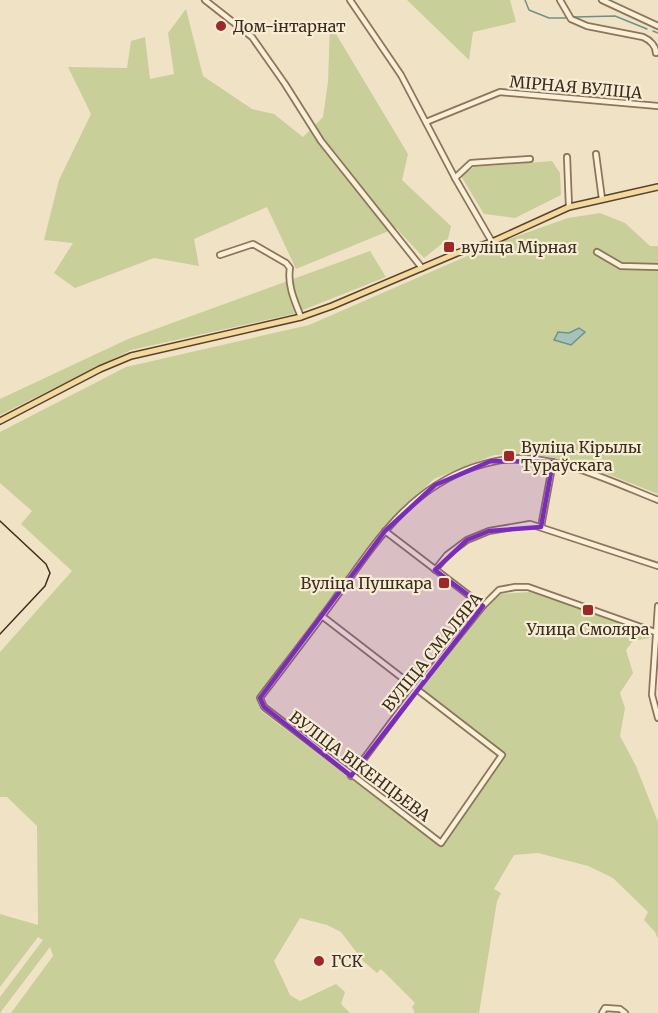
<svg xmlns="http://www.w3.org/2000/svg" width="658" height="1013" font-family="Merriweather,serif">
	<rect width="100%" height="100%" fill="#f0e3c5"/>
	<g fill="#c8cf98">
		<path d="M407,0h103l6,22 -43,10 -4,28z"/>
		<path d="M186,9l17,67 49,33 22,5 29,23 20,-20 5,-35 2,-58 78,130 -6,26 49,46 -3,13 -24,19 -28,-30 -100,41 -29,-62 -73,32 5,27 -45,-8 -79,30 -21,-15 19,-30 -29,-3 15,-60 32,-66 -23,-47 59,1 4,-27 14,-4 5,42 24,-5 -6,-41z"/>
		<path d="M552,161l8,12 1,22 -46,23 -31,-4 -23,-38 13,-9z"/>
		<path d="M600,213l25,10 25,23h8v248l-81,-32 -48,-8 -35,1 -60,24 -51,49 -127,170 5,13 180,136 65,-93 -85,-65 65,-80 14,-15 30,-2 120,41v5l-17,3 -7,9 7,23 -13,20 5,15 -5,28 16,30 22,56v117l-3,-7 -11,-12 4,-8 -35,-34 -25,-12 -50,-13 -24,2 -20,34 7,4 -4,8 -18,112h-64l-3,-6 3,-4 -34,-34 -4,4 -14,-12 -22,-29 -14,-7 -27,-7 -26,43 16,34 10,6 36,-17 9,8 -4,12 9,9h-339l42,-57 -3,-9 -50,66v-16l43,-57 -5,-3 -38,50v-73l38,11 -1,-99 -30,-29h-7v-145l72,-81 -51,-47 11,-13 -32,-28v-51l126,-65 183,-42 188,-82 71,-25z"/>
		<path d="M370,251l16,26 -93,37 -162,36 -131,65v-16l128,-60z"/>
	</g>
	<path fill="#a6c3bb" stroke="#6d9289" stroke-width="1.5" d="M579,328l6,4 -14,13 -17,-5 4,-8 11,1z"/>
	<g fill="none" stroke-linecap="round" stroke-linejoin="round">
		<g stroke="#6d9289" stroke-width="1.5">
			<path d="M525,0l4,10 20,8h17"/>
			<path d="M574,17l41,-1 32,13"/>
			<path d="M653,31l5,2"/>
		</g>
		<g stroke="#8c755a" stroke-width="8">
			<g id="minor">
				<path d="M205,0l47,37 33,47 36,57 101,127"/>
				<path d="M350,0l51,75 54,103 37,64"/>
				<path d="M560,0l11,19 16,7 56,11c7,3 13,9 13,16"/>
				<path d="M602,0l56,26"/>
				<path d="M426,122l74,-30 158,14"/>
				<path d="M596,154l6,45"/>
				<path d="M567,157l2,50"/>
				<path d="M455,178l16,-15 59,-4"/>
				<path d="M597,252l24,14 37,1"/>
				<path d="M220,255l33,-11 33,19 4,5c-3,17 5,34 11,49"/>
				<path d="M541,527l12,-65"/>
				<path d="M385,531l98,75"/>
				<path d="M435,570l12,-15 20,-15 22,-9 41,-7 128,42"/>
				<path d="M658,606l-6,89 6,23"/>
				<path d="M322,616l180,139 -61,88 -177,-136 -4,-9c25,-33 50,-65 74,-98 40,-55 73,-110 140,-133 16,-5 33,-9 49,-9 48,3 92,25 135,42"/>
				<path d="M351,776l65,-87 67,-83 16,-16 16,-3h13l127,45"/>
				<path d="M602,1013l3,-5 15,1 5,4"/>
			</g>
		</g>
		<g stroke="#59432e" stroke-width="8">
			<path id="major" d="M0,421l100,-52 31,-13 170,-39 31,-11 125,-53 35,-11 77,-35 89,-20"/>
		</g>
		<use href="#minor" stroke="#faf0d8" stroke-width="4.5"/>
		<use href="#major" stroke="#f4d99c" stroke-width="5"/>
		<path stroke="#3b2d1e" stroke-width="1.5" d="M0,521l46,43 4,9 -5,13 -45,48"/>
	</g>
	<path fill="#7b2cbf" fill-opacity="0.2" stroke="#7b2cbf" stroke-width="4.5" stroke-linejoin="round" d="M491,461l62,1 -12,65 -52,4 -22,9 -32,30 48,36 -132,170 -87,-69 -4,-9 125,-167 50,-46z"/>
	<g fill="#9d2827" stroke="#f7edd5" stroke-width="2">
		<circle cx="221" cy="26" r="6"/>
		<rect x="443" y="241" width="12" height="12" rx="3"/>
		<rect x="503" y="450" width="12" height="12" rx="3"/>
		<rect x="438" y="577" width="12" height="12" rx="3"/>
		<rect x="582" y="604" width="12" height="12" rx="3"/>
		<circle cx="319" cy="961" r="6"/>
	</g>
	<g text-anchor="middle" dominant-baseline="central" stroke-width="4.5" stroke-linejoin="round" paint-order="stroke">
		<g font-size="16" fill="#3b2d1e" stroke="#f7edd5" text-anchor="start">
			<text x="233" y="26">Дом-інтарнат</text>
			<text x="461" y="247">вуліца Мірная</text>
			<text x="521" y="447">Вуліца Кірылы<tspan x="521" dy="18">Тураўскага</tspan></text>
			<text x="432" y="583" text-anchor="end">Вуліца Пушкара</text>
			<text x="588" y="629" text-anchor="middle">Улица Смоляра</text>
			<text x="331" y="961">ГСК</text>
		</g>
		<g font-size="16" fill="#3b2d1e" stroke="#f7edd5">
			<text transform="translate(576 87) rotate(5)">МІРНАЯ ВУЛІЦА</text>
			<text transform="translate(432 652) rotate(-51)">ВУЛІЦА СМАЛЯРА</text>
			<text transform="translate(360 766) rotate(37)">ВУЛІЦА ВІКЕНЦЬЕВА</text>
		</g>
	</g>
</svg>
